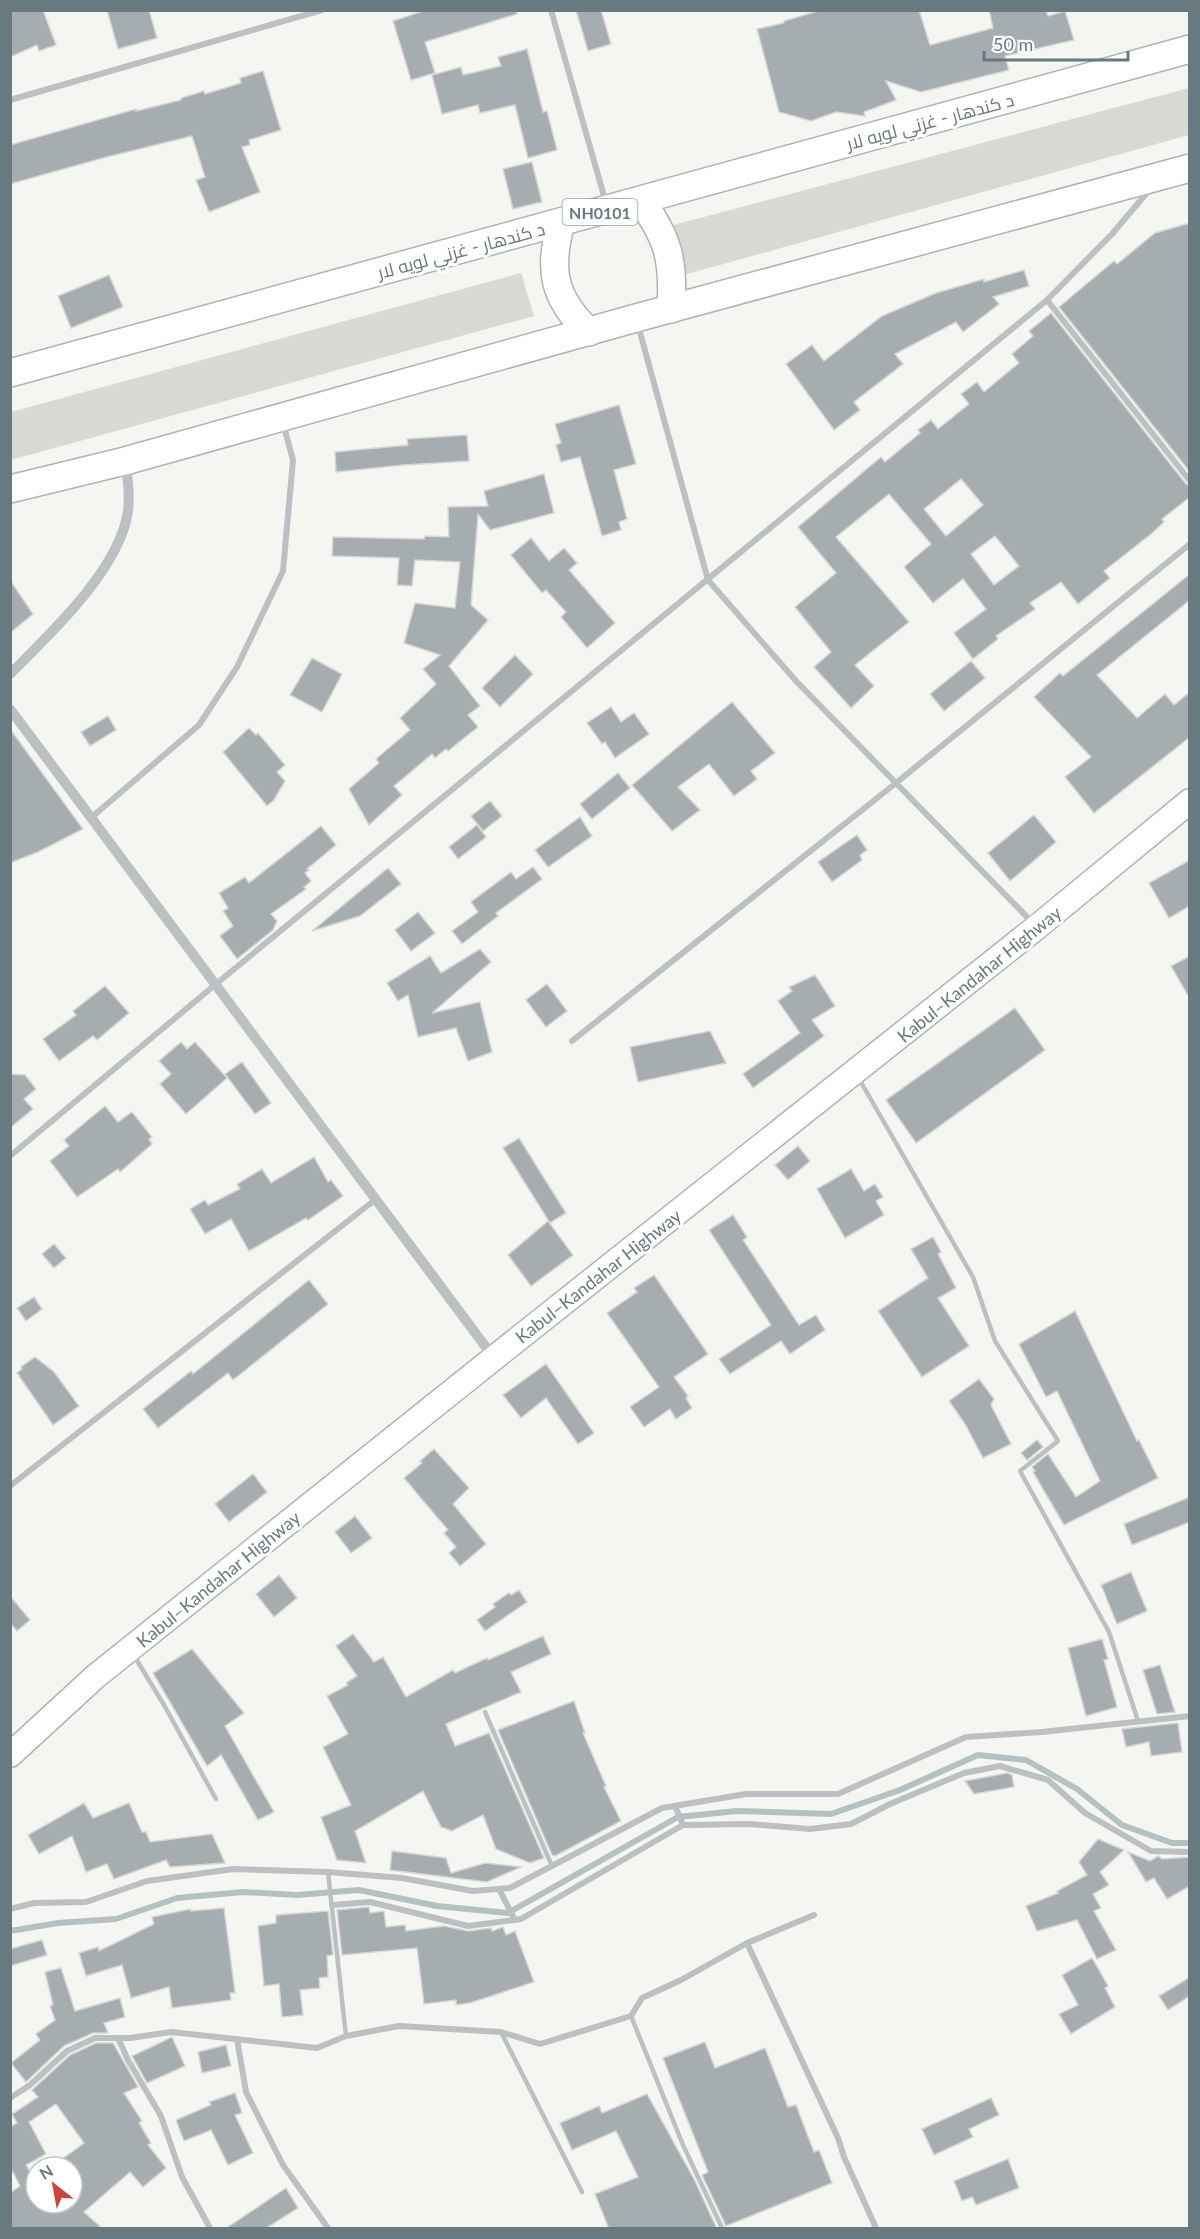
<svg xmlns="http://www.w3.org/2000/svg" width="1200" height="2239" font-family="Lato,Cairo,sans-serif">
	<rect width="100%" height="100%" fill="#f5f5f2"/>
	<g fill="#d6dad2">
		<path d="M1189,88v47l-509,141 -14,-49z"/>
		<path d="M521,273l13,43 -523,144v-48z"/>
	</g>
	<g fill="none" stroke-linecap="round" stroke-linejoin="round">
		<path stroke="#b4c1c2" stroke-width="6" d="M10,1931l48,-8 58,-4 61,-21 66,-6 54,3 62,-5 78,16 71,7 170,-96 59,-6 94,3 69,-24 78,-35 48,5 51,29 45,36 50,18h18"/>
	</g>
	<g fill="#a5adb0" stroke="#d7d6d5" stroke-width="1.5" fill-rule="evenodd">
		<path d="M10,10h33l13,35 -17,6 -2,-6 -27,12z"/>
		<path d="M107,10h42l8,28 -39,11z"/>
		<path d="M426,10h90l1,4 -92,28 10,31 -24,7 -18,-59z"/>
		<path d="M576,10h25l10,34 -23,7z"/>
		<path d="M821,10h98l11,35 63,-17 -4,-18h57l2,6 17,-5 9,29 -69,16 4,14 -88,22 -35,-11 10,19 -32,12 1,4 -29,-4 -25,9 -32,-9 -22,-83 27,-6v-2z"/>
		<path d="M527,49l16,63 4,-1 10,39 -29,8 -13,-53 -35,8 -2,-8 -36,9 -10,-39 29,-8 2,8 38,-9 -3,-9z"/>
		<path d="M263,71l18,59 -32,10 1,5 -8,2 18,45 -51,20 -13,-32 9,-3 -13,-41 -89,22 -93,26v-39l126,-36v2l45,-11v-2l23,-7 1,3 36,-11 -1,-5z"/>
		<path d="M532,162l10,40 -29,7 -10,-40z"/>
		<path d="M1190,223v249l-131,-165 55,-46 3,3 38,-31z"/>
		<path d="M1024,270l5,16 -36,11 6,7 -36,28 -7,-10 -61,32 8,10 -49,38 6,8 -26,20 -48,-66 26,-19 12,16 58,-45 54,-23 48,-14v3z"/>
		<path d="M109,275l14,32 -52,21 -13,-32z"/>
		<path d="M1051,313l135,171 4,2v11l-28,22 2,3 -13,12 -47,37 6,7 -32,26 -17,-22 -31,21 5,6 -39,27 2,3 -25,20 -19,-26 32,-24 -23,-30 -30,24 -29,-36 27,-23 -42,-50 -53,43 73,85 -54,43 19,21 -23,22 -37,-41 17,-15 -36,-45 41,-34 -38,-46 83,-70 4,5 35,-29 -2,-3 13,-10 7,9 31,-25 -8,-10 16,-12 7,10 35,-29 -7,-9 21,-18 -4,-5zM961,479l22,26 -37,31 -22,-27zM995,536l24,30 -25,19 -23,-31z"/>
		<path d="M619,405l17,59 -22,6 13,49 -8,3 2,8 -19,6 -22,-79 -19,5 -5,-17 5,-2 -6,-19z"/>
		<path d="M467,435l2,26 -65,4 -68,7 -1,-20 73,-7 -1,-6z"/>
		<path d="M544,474l10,39 -64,17 -12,-16 -7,91 17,15 -39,46 31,40 -12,9 10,12 -30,24 -2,-2 -11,9 -3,-4 -38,32 8,9 -33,30 -20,-36 30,-26 -3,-4 34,-29 -10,-12 36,-34 -13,-15 17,-14 -36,-12 11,-40 40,5 5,-46 -45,-2 -3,26 -15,-1 2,-27 -67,-2 1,-19 91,2 1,-3 24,1 -1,-30 40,-1 -4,-15z"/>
		<path d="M531,538l18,23 15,-13 13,15 -8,7 46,53 -28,25 -26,-31 5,-5 -20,-22 -4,3 -31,-38z"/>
		<path d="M1190,574v26l-93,75 40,43 28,-24 9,11 16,-13v45l-96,76 -29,-36 26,-20 -57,-60 26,-24 3,3z"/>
		<path d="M10,580l23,34 -23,19z"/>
		<path d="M515,655l18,19 -33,33 -18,-19z"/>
		<path d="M312,658l30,16 -20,38 -32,-17z"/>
		<path d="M971,661l14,17 -41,33 -14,-17z"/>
		<path d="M732,702l43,51 -24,18 6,8 -23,17 -25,-32 -31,23 22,23 -28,21 -40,-46z"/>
		<path d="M611,707l10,15 13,-9 15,21 -34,24 -10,-16 -3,2 -15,-21z"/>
		<path d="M108,716l8,14 -26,16 -9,-14z"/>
		<path d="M249,728l7,7 2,-2 27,32 -8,7 8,9 -11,19 -7,6 -44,-54z"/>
		<path d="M10,729l73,100 -45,23 -28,11z"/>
		<path d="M618,773l12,15 -38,31 -12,-15z"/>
		<path d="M490,801l12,15 -19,15 -12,-15z"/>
		<path d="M1034,815l22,27 -46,39 -22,-28z"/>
		<path d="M580,817l12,19 -44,31 -13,-17z"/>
		<path d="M477,825l9,12 -28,22 -9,-12z"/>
		<path d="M321,826l15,19 -29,24 2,1 -4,3 6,8 -7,6 2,2 -35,25 6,7 -4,9 -36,29 -17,-23 13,-10 -10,-15 5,-3 -9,-15 26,-16 4,6z"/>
		<path d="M857,835l10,15 -7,5 2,5 -30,22 -14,-20z"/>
		<path d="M1190,860v46l-21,12 -20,-35z"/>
		<path d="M533,867l9,12 -46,34 2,3 -36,28 -10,-13 26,-19 -7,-10 40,-30 5,7z"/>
		<path d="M388,868l13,16 -41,32 -48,15z"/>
		<path d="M418,912l17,21 -24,18 -16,-21z"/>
		<path d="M480,949l11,13 -59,51 48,-11 12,50 -24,9 -12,-33 -38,9 -10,-42 -10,6 -11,-18 43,-27 11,17z"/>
		<path d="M1190,956v43l-19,-33z"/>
		<path d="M815,975l20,31 -23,14 12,16 -71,52 -10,-14 57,-41 -22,-32 14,-10 -3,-4z"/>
		<path d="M547,984l20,27 -21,16 -20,-27z"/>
		<path d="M105,986l24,27 -32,27 -4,-4 -34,25 -16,-22 33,-24 -3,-4z"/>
		<path d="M1015,1008l30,42 -129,93 -30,-43z"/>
		<path d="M710,1031l16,32 -88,19 -8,-35z"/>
		<path d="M181,1042l6,7 8,-7 32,36 -41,36 -26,-30 11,-10 -12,-13z"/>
		<path d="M242,1062l29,41 -16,11 -30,-40z"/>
		<path d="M10,1074l15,1 11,14 -12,10 9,10 -23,19z"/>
		<path d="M105,1106l13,16 14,-10 20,25 -3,2 3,5 -32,28 -2,-3 -41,28 -27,-36 19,-15 -5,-6z"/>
		<path d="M519,1138l47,75 -16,10 -47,-75z"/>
		<path d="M798,1146l12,15 -22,19 -13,-15z"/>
		<path d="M314,1157l14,25 3,-2 12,16 -35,24 -2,-2 -57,33 -18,-32 -26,15 -15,-25 15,-9 3,5 32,-16 -3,-5 25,-15 9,14z"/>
		<path d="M851,1169l13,22 11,-7 8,13 -7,4 8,14 -39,23 -28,-49z"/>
		<path d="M733,1215l14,22 -4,3 56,85 17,-10 9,15 -35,24 -9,-13 -51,33 -11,-15 52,-34 -62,-95z"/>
		<path d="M548,1221l25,34 -42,31 -23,-31z"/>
		<path d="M933,1237l8,15 -3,2 18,34 -18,10 31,48 -47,31 -44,-66 50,-33 -17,-29z"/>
		<path d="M54,1244l12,14 -12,10 -12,-14z"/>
		<path d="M654,1275l54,79 -34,23 14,19 -2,2 6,10 -16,11 -6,-10 -26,18 -14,-20 29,-20 -52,-74 30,-21 -3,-4z"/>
		<path d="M309,1280l19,24 -95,76 -5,-7 -70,55 -15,-19 48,-38 2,3z"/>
		<path d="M34,1297l8,12 -16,12 -9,-13z"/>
		<path d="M1075,1311l62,130 2,-1 19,38 -94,47 -31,-53 2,-1 -3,-4 16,-13 28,43 24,-16 -43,-90 -11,6 -27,-53z"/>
		<path d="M35,1357l19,15 25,34 -26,19 -36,-52 5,-4 -1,-2z"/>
		<path d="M546,1364l48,69 -16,11 -32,-46 -25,20 -18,-23z"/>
		<path d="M979,1379l15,20 -3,6 20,39 -28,14 -18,-34 -16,-23z"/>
		<path d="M1037,1440l6,7 -16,13 -6,-7z"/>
		<path d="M434,1449l35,39 -16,16 33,40 -26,22 -11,-13 7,-6 -12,-14 4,-3 -44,-52 18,-15 -2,-2z"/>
		<path d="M253,1474l14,18 -38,30 -14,-18z"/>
		<path d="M1190,1497v25l-58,23 -8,-21z"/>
		<path d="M355,1516l17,22 -21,15 -16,-21z"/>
		<path d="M1131,1572l16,39 -30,13 -16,-39z"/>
		<path d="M279,1575l18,23 -23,19 -18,-23z"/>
		<path d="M519,1590l8,12 -42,29 -8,-11 18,-13 -2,-3 16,-11 2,2z"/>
		<path d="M10,1596l20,24 -13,11 -7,-8z"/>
		<path d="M353,1634l21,28 9,-5 23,40 47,-27 2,3 32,-15 1,2 55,-24 8,18 -40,18 10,20 -75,32 9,22 34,-13 55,125 -14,5 -34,-14 -13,-34 -31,16 -11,-4 -18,-36 -68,40 11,32 -29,-3 -16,-43 30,-12 -28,-58 25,-13 -21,-38 21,-11 -2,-2 11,-7 -21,-30z"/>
		<path d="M1102,1639l6,20 -4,1 13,47 -31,9 -18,-68z"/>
		<path d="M192,1649l52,64 -19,13 49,86 -16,8 -37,-65 -14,11 -54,-93z"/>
		<path d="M1160,1665l15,47 -18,2 -14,-44z"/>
		<path d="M574,1701l11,32h-2l23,53 -2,1 17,34 -66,35 -3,-1 -54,-125z"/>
		<path d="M1178,1723l4,29 -31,4 -2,-14 -23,5 -4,-18z"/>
		<path d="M1007,1773l5,2 2,12 -40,7 -9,-13z"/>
		<path d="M84,1803l9,15 36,-15 13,29h4l4,10 62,-8 13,29 -55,4 -4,-7 -52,19 -7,-15 -21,8 -14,-36 -33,18 -11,-19z"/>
		<path d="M1098,1839l26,11 -24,22 9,13 -16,9 8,14 -7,3 22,39 -19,9 -20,-39 -40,11 -11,-25 32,-13 -1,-2 30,-16 -8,-13z"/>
		<path d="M392,1851l54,7 5,15 34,-10 36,4 -34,15 -97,-12z"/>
		<path d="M1128,1852l22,9 8,-5 4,3 28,-2v29l-23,13 -13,-21 -8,4z"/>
		<path d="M369,1907l1,6 14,-2 2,16 19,-2 1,6 38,-5 24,5 23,-3 1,3 11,-4 3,8 9,-4 19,51 -64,21 -14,2v-5l-32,4 -7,-56 -75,7 -5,-45z"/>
		<path d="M224,1908l11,85h-5l1,7 -59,8 -3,-21 -38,11 -9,-33 -36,11 -7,-23 19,-6 1,4 55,-27 -2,-7 38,-8 1,2z"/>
		<path d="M328,1911l5,44 -6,1 1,21 -9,1 1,10 -20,2 3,25 -21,2 -3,-33 -15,2 -6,-60 18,-3v-8z"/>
		<path d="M42,1940l5,15 -37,11v-17z"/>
		<path d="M1092,1958l16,28 -3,2 10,19 -44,27 -12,-20 19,-9 -16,-30z"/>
		<path d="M61,1968l14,43 45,-13 5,19 -21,6 4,10h-15l-29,13 -38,36 -15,-19 29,-23 -4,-6 19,-14 -5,-14 3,-1 -8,-33z"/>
		<path d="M1190,1977v19l-22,14 -9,-14z"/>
		<path d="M172,2037l13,29 -38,17 -15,-27z"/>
		<path d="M705,2042l10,26 50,-20 23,59 8,-2 18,47 5,-2 13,33 -106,43 -24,-51 6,-3 -45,-114z"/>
		<path d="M96,2043h17l25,44 -14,6 18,28 -3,2 12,20 -3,2 18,23 -23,19 -13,-15 -46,40 19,17h-93v-36l10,-7 -7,-14 -3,1v-46l7,-4 -5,-9 26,-17 -6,-7 38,-35zM56,2104l28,39 -23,17 5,7h6v7l10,13 -10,8v8h-36v-29l-3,2 -7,-11 20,-11 -17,-32z"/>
		<path d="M226,2045l5,21 -29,7 -4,-21z"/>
		<path d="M235,2093l7,20 -7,2 18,38 -25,12 -17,-35 -27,11 -8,-21 35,-15 -2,-3z"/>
		<path d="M647,2094l47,85 23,50h-108l-14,-35 43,-17 -22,-46 -44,19 -12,-27 39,-17 3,7z"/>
		<path d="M991,2098l8,17 -30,14 4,8 -39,18 -12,-26z"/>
		<path d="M1008,2159l11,29 -43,17 -4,-8 -10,4 -8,-20z"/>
		<path d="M286,2188l12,20 -33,21h-40z"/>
	</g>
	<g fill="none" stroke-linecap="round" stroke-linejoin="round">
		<g stroke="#adb4b6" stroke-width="27">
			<path id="secondary" d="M10,1755l86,-79 398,-318 543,-431 153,-126"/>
		</g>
		<g stroke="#afb3b5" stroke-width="30">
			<g id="trunk">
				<path d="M641,201c28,38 33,61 30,108"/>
				<path d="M561,223c-13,46 -8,75 28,109"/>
				<path d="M10,373l1180,-324"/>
				<path d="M10,489l115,-28 511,-143 554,-150"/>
			</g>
		</g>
		<g stroke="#bbc0c2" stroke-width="4.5">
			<path d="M858,1077l115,200 22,64 63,100 -38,30 89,161 29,89"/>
			<path d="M133,1654l31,51 52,94"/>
			<path d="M485,1712l67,154"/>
			<path d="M328,1872l18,164"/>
			<path d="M631,2016l52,129 39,83"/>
			<path d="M501,2032l81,160"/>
		</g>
		<g stroke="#bbc0c2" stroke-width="6">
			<path d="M551,10l55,193"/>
			<path d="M10,100l312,-90"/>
			<path d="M1047,300l143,181"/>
			<path d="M638,325l70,255 88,101 236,241"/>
			<path d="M92,817l107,-92 38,-58 46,-96 10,-111 -10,-37"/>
			<path d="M572,1041l324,-258 294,-239"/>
			<path d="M10,1156l206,-172 831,-684 65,-66 39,-46"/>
			<path d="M10,1486l366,-287"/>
			<path d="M675,1806l8,19"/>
			<path d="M499,1889l16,31"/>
			<path d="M332,1905l38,-3 98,24 53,-7 162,-94 67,-1 60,5 41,-5 39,-20 74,-31 36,-7 48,14 37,33 66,38 39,1"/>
			<path d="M10,1909l24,-6 52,-1 61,-21 86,-12 95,3 74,6 71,13 37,-3 152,-80 84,-14h92l128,-57 76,-5 148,-16"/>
			<path d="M747,1943l91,195 6,19 32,71"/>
			<path d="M118,2038l10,22 33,56 21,61 28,51"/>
			<path d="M237,2039l9,53 37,73 45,63"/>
			<path d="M10,2098l20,-13 37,-34 28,-13h35l41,-6 146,16 29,-12 53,-10 102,6 39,12 91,-28 11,-18 39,-18 66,-37 67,-28"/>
		</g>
		<g stroke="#bbc0c2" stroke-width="10">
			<path d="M10,674c40,-40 110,-105 118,-163 2,-17 0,-33 -3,-50"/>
			<path d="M10,709l484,649"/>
		</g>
		<use href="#secondary" stroke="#fff" stroke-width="24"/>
		<use href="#trunk" stroke="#fff" stroke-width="27"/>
	</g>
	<g text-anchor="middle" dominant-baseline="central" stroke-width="6" stroke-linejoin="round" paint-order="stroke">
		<rect fill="#fff" stroke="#95a1a5" stroke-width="1.5" x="562.5" y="199" width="75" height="26" rx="4.5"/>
		<g font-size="16" font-weight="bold" fill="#68797f">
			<text x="600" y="212">NH0101</text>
		</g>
		<g font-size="18" fill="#68797f" stroke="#fff">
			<text transform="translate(930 121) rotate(-15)">د کندهار - غزني لويه لار</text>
			<text transform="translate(461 250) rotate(-15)">د کندهار - غزني لويه لار</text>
			<text transform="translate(979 974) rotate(-39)">Kabul–Kandahar Highway</text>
			<text transform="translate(598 1276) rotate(-38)">Kabul–Kandahar Highway</text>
			<text transform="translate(218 1579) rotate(-39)">Kabul–Kandahar Highway</text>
		</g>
	</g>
	<rect width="1200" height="2239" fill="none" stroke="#68797f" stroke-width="24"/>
	<g transform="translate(54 2185) rotate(329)"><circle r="28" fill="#ffffff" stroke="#c3c9cc" stroke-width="1.5"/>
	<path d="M0-4.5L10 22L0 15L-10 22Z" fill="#cb463c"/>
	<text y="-9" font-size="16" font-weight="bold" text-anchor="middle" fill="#68797f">N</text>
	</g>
	<path d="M984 51v9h144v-9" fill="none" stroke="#68797f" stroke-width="3"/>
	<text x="993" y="51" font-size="18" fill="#68797f" stroke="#ffffff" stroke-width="4.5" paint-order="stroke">50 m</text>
</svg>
